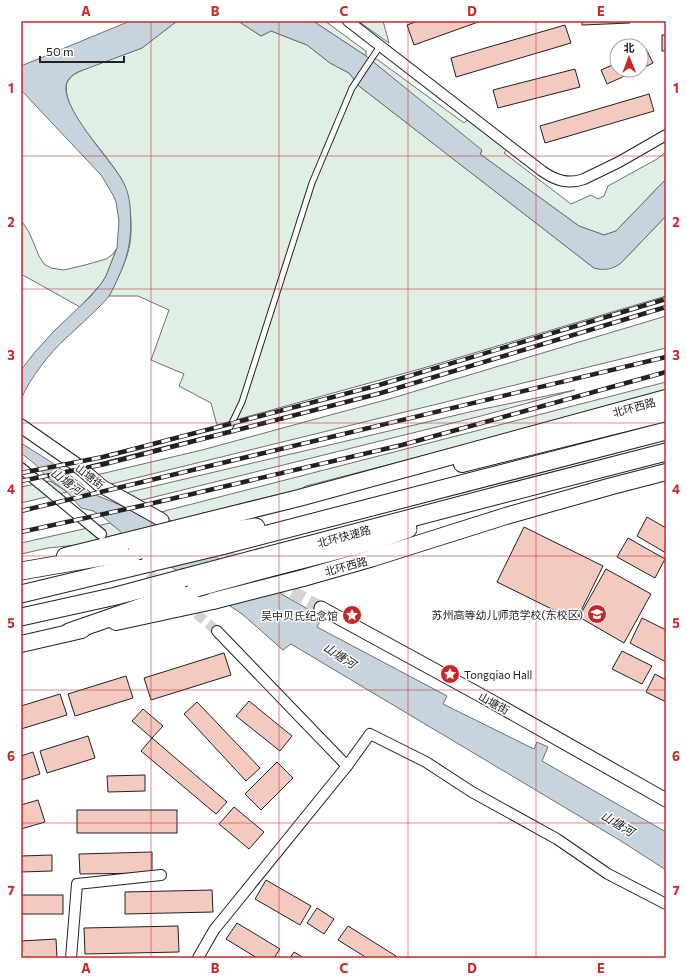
<svg xmlns="http://www.w3.org/2000/svg" width="687" height="979" font-family="Commissioner,'Noto Sans SC',sans-serif">
	<rect width="100%" height="100%" fill="#fff"/>
	<g fill="#e0efe3" stroke="#6f6f6f">
		<path d="M177,21h61l23,15 10,-5 36,14 23,18 19,10 10,13 235,182c10,2 19,0 27,-5l45,-47v80l-246,73 -203,56 -6,-22 -32,-17 5,-12 -33,-14 18,-50 -31,-14h-29c7,-14 15,-29 19,-44 6,-19 3,-56 -6,-72 -13,-22 -31,-40 -45,-62 -6,-11 -13,-23 -10,-36l6,-7 13,-7 56,-20z"/>
		<path d="M313,21h12l38,28 3,2v5z"/>
		<path d="M358,21h25l6,22z"/>
		<path d="M376,59l2,1 86,63 5,-5 39,30 -4,5 67,51 20,-9 7,4 6,-3 4,-10 49,-27 9,-7v27l-50,52 -12,4 -25,-9 -99,-72 2,-3 -110,-90z"/>
		<path d="M21,220l8,12 10,24 5,8 7,4 13,2 21,-5 21,-6 7,-5 4,-6 -11,28 -5,8 -21,23 -59,-33z"/>
		<path d="M666,316v32l-559,137 -15,-9 110,-26 187,-51z"/>
		<path d="M666,382v11l-360,93 -17,10 -114,27 -18,-10z"/>
		<path d="M575,390l-94,26 -347,86 -13,-8 357,-84z"/>
		<path d="M50,481l17,11 -46,11v-16z"/>
		<path d="M110,523l13,10 -46,12 -29,3 -27,6v-11z"/>
	</g>
	<g fill="#c7d3dd" stroke="#6f6f6f">
		<path d="M130,21h47l-35,27 -64,24c-4,2 -9,5 -11,10 -10,22 44,78 55,98 5,8 7,17 8,26 2,30 0,47 -13,74 -2,5 -5,11 -8,16 -3,4 -7,8 -10,11 -11,11 -22,21 -33,31 -18,17 -35,39 -45,61v-29l14,-18 20,-22 36,-34 10,-12 5,-8 11,-28 2,-27 -3,-19 -3,-7 -12,-20 -80,-85v-24z"/>
		<path d="M238,21h75l53,35 116,94 -2,4 99,72 25,9 12,-4 50,-52v37l-45,47c-8,6 -16,8 -27,5l-235,-182 -10,-13 -19,-10 -23,-18 -36,-14 -10,5z"/>
		<path d="M21,443l30,19 31,22 9,9 56,23 10,8 165,93 -5,10 130,69 -4,8 91,45 3,-7 11,5 -6,14 124,71v38l-45,-29 -330,-197 -8,6 -41,-36 -114,-76 -26,-22 -9,-5 -12,-3 -14,-16 -19,-14 -12,-13 -15,-12z"/>
	</g>
	<g fill="#f3c9c0" stroke="#222">
		<path d="M418,21h63l-67,24 -7,-20z"/>
		<path d="M582,21h48v2l-48,2z"/>
		<path d="M565,25l6,18 -115,34 -5,-19z"/>
		<rect x="662" y="35" width="4" height="16"/>
		<path d="M646,49l7,14 -12,6v-17z"/>
		<path d="M617,63v7h21l-31,14 -6,-14z"/>
		<path d="M575,69l5,18 -82,21 -5,-18z"/>
		<path d="M649,94l5,17 -109,32 -5,-17z"/>
		<path d="M647,517l19,11v25l-29,-17z"/>
		<path d="M524,527l79,39 -27,55 -79,-39z"/>
		<path d="M628,538l37,21 -10,19 -38,-21z"/>
		<path d="M606,569l45,25 -27,49 -45,-26z"/>
		<path d="M642,618l24,12v32l-36,-19z"/>
		<path d="M622,651l30,15 -10,18 -30,-15z"/>
		<path d="M224,653l7,22 -80,25 -7,-22z"/>
		<path d="M655,674l11,6v22l-20,-10z"/>
		<path d="M126,676l7,22 -58,18 -7,-22z"/>
		<path d="M60,694l7,21 -46,14v-23z"/>
		<path d="M249,701l43,35 -12,15 -44,-35z"/>
		<path d="M197,702l63,66 -14,13 -62,-67z"/>
		<path d="M143,709l20,17 -11,12 -20,-17z"/>
		<path d="M88,736l7,22 -48,15 -7,-22z"/>
		<path d="M152,738l75,64 -11,12 -75,-63z"/>
		<path d="M33,752l7,22 -19,6v-24z"/>
		<path d="M277,762l16,16 -32,32 -16,-16z"/>
		<path d="M145,775v16l-37,1 -1,-16z"/>
		<path d="M38,800l7,22 -24,7v-24z"/>
		<path d="M234,807l30,25 -15,17 -30,-25z"/>
		<rect x="77" y="810" width="100" height="23"/>
		<path d="M152,852v21l-72,1 -1,-20z"/>
		<path d="M52,855v16l-31,1v-16z"/>
		<path d="M266,880l45,26 -11,19 -45,-26z"/>
		<path d="M212,890l1,22 -88,2v-22z"/>
		<rect x="21" y="895" width="42" height="19"/>
		<path d="M317,908l17,11 -10,15 -17,-11z"/>
		<path d="M237,923l43,26 -6,9h-17l-31,-19z"/>
		<path d="M178,926l1,26 -94,2 -1,-26z"/>
		<path d="M348,926l48,30 -1,2h-28l-29,-18z"/>
		<path d="M56,939l1,19h-36v-17z"/>
		<path d="M294,952l10,6h-14z"/>
	</g>
	<g fill="none" stroke-linecap="round" stroke-linejoin="round">
		<g stroke="#d3d3d3" stroke-width="10" stroke-dasharray="10 5" stroke-linecap="butt">
			<path d="M137,564l26,22"/>
			<path d="M185,604l32,27"/>
		</g>
		<path stroke="#d3d3d3" stroke-width="13" stroke-dasharray="13 6" stroke-linecap="butt" d="M209,546l112,62"/>
		<g stroke="#222" stroke-width="7">
			<path id="service" d="M78,465l152,-38 12,-25 70,-219 40,-95 28,-42"/>
		</g>
		<g stroke="#222" stroke-width="12">
			<g id="minor">
				<path d="M348,21l194,150c13,9 26,14 42,8l35,-17 47,-27"/>
				<path d="M21,468l80,66"/>
				<path d="M217,631l130,135 23,-32 56,28 46,30 85,47 51,35 58,30"/>
				<path d="M71,958l6,-74 84,-9"/>
				<path d="M198,958l16,-28 133,-164"/>
			</g>
		</g>
		<g stroke="#222" stroke-width="15">
			<g id="tertiary">
				<path d="M21,426l56,39 24,21 61,34"/>
				<path d="M321,608l161,88 184,104"/>
			</g>
		</g>
		<g stroke="#222" stroke-width="18">
			<g id="primary">
				<path d="M462,464l204,-51"/>
				<path d="M206,521l93,-23 367,-100"/>
				<path d="M65,556l61,-15"/>
				<path d="M303,578l70,-20 133,-42 106,-30 54,-14"/>
				<path d="M116,622l97,-21"/>
				<path d="M21,644l61,-14"/>
			</g>
		</g>
		<g stroke="#222" stroke-width="19">
			<g id="trunk">
				<path d="M213,533l43,-6"/>
				<path d="M221,546l445,-115"/>
				<path d="M266,556l233,-61 167,-43"/>
				<path d="M266,569l108,-28 34,-12"/>
				<path d="M21,571l116,-20"/>
				<path d="M21,594l129,-31"/>
				<path d="M21,617l95,-21 67,-18"/>
				<path d="M69,632l127,-44"/>
			</g>
		</g>
		<use href="#service" stroke="#fff" stroke-width="5"/>
		<use href="#minor" stroke="#fff" stroke-width="10"/>
		<use href="#tertiary" stroke="#fff" stroke-width="13"/>
		<use href="#primary" stroke="#fff" stroke-width="16"/>
		<use href="#trunk" stroke="#fff" stroke-width="17"/>
		<g stroke="#222" stroke-width="4.5">
			<g id="rail">
				<path d="M21,473l82,-16 276,-72 287,-86"/>
				<path d="M21,481l84,-17 276,-71 285,-86"/>
				<path d="M21,511l645,-154"/>
				<path d="M21,532l124,-27 257,-60 264,-73"/>
			</g>
		</g>
		<use href="#rail" stroke="#fff" stroke-width="3" stroke-dasharray="9" stroke-linecap="butt"/>
		<g stroke="#222" stroke-width="18" stroke-linecap="butt">
			<g id="primary-bridge">
				<path d="M126,541l80,-20"/>
				<path d="M213,601l90,-23"/>
			</g>
		</g>
		<g stroke="#222" stroke-width="19" stroke-linecap="butt">
			<g id="trunk-bridge">
				<path d="M137,551l76,-18"/>
				<path d="M150,563l71,-17"/>
				<path d="M183,578l83,-22"/>
				<path d="M196,588l70,-19"/>
			</g>
		</g>
		<use href="#primary-bridge" stroke="#fff" stroke-width="16"/>
		<use href="#trunk-bridge" stroke="#fff" stroke-width="17"/>
	</g>
	<path fill="none" stroke="#c62828" stroke-width="1" stroke-opacity="0.55" d="M151,21v937M279,21v937M408,21v937M536,21v937M21,156h645M21,289h645M21,423h645M21,556h645M21,690h645M21,823h645"/>
	<defs>
		<g id="university-disc" transform="scale(1)"><circle r="9.5" fill="#c62828" stroke="#fff"/><path d="M0-5L7-2L0 1L-7-2ZM-4 1L0 2.5L4 1V4Q0 6-4 4Z" fill="#fff"/></g>
		<g id="sight-disc" transform="scale(1)"><circle r="9.5" fill="#c62828" stroke="#fff"/><path d="M0-6L1.8-2.2L6-1.7L2.9 1.2L3.7 5.4L0 3.3L-3.7 5.4L-2.9 1.2L-6-1.7L-1.8-2.2Z" fill="#fff"/></g>
	</defs>
	<g fill-rule="evenodd">
		<use href="#university-disc" x="597" y="614"/>
		<use href="#sight-disc" x="352" y="615"/>
		<use href="#sight-disc" x="450" y="674"/>
	</g>
	<g text-anchor="middle" dominant-baseline="central" stroke-width="3" stroke-linejoin="round" paint-order="stroke">
		<g font-size="11" fill="#222" stroke="#fff">
			<text transform="translate(634 407) rotate(-15)">北环西路</text>
			<text transform="translate(90 476) rotate(38)">山塘街</text>
			<text transform="translate(344 536) rotate(-15)">北环快速路</text>
			<text transform="translate(346 566) rotate(-15)">北环西路</text>
			<text transform="translate(494 703) rotate(29)">山塘街</text>
		</g>
		<g font-size="11" fill="#222" stroke="#fff" text-anchor="end">
			<text x="583" y="614">苏州高等幼儿师范学校(东校区)</text>
			<text x="338" y="615">吴中贝氏纪念馆</text>
			<text x="464" y="674" text-anchor="start">Tongqiao Hall</text>
		</g>
		<g font-size="12" font-style="italic" fill="#222" stroke="#fff">
			<text transform="translate(67 481) rotate(36)">山塘河</text>
			<text transform="translate(340 655) rotate(33)">山塘河</text>
			<text transform="translate(618 823) rotate(31)">山塘河</text>
		</g>
	</g>
	<rect width="687" height="979" fill="none" stroke="#ffffff" stroke-width="44"/>
	<g transform="translate(629 58) rotate(359)"><circle r="19" fill="#ffffff" stroke="#a7a7a7"/>
	<path d="M0-3L7 15L0 10L-7 15Z" fill="#c62828"/>
	<text y="-6" font-size="11" font-weight="bold" text-anchor="middle" fill="#222222">北</text>
	</g>
	<path d="M40 56v6h84v-6" fill="none" stroke="#222222" stroke-width="2"/>
	<text x="46" y="56" font-size="12" fill="#222222" stroke="#ffffff" stroke-width="3" paint-order="stroke">50 m</text>
	<rect x="22" y="22" width="643" height="935" fill="none" stroke="#c62828" stroke-width="1.5"/>
	<g font-size="13" text-anchor="middle" font-weight="bold" fill="#c62828">
		<text x="86" y="16">A</text>
		<text x="215" y="16">B</text>
		<text x="344" y="16">C</text>
		<text x="472" y="16">D</text>
		<text x="601" y="16">E</text>
		<text x="11" y="93">1</text>
		<text x="676" y="93">1</text>
		<text x="11" y="227">2</text>
		<text x="676" y="227">2</text>
		<text x="11" y="360">3</text>
		<text x="676" y="360">3</text>
		<text x="11" y="494">4</text>
		<text x="676" y="494">4</text>
		<text x="11" y="628">5</text>
		<text x="676" y="628">5</text>
		<text x="11" y="761">6</text>
		<text x="676" y="761">6</text>
		<text x="11" y="895">7</text>
		<text x="676" y="895">7</text>
		<text x="86" y="973">A</text>
		<text x="215" y="973">B</text>
		<text x="344" y="973">C</text>
		<text x="472" y="973">D</text>
		<text x="601" y="973">E</text>
	</g>
</svg>
